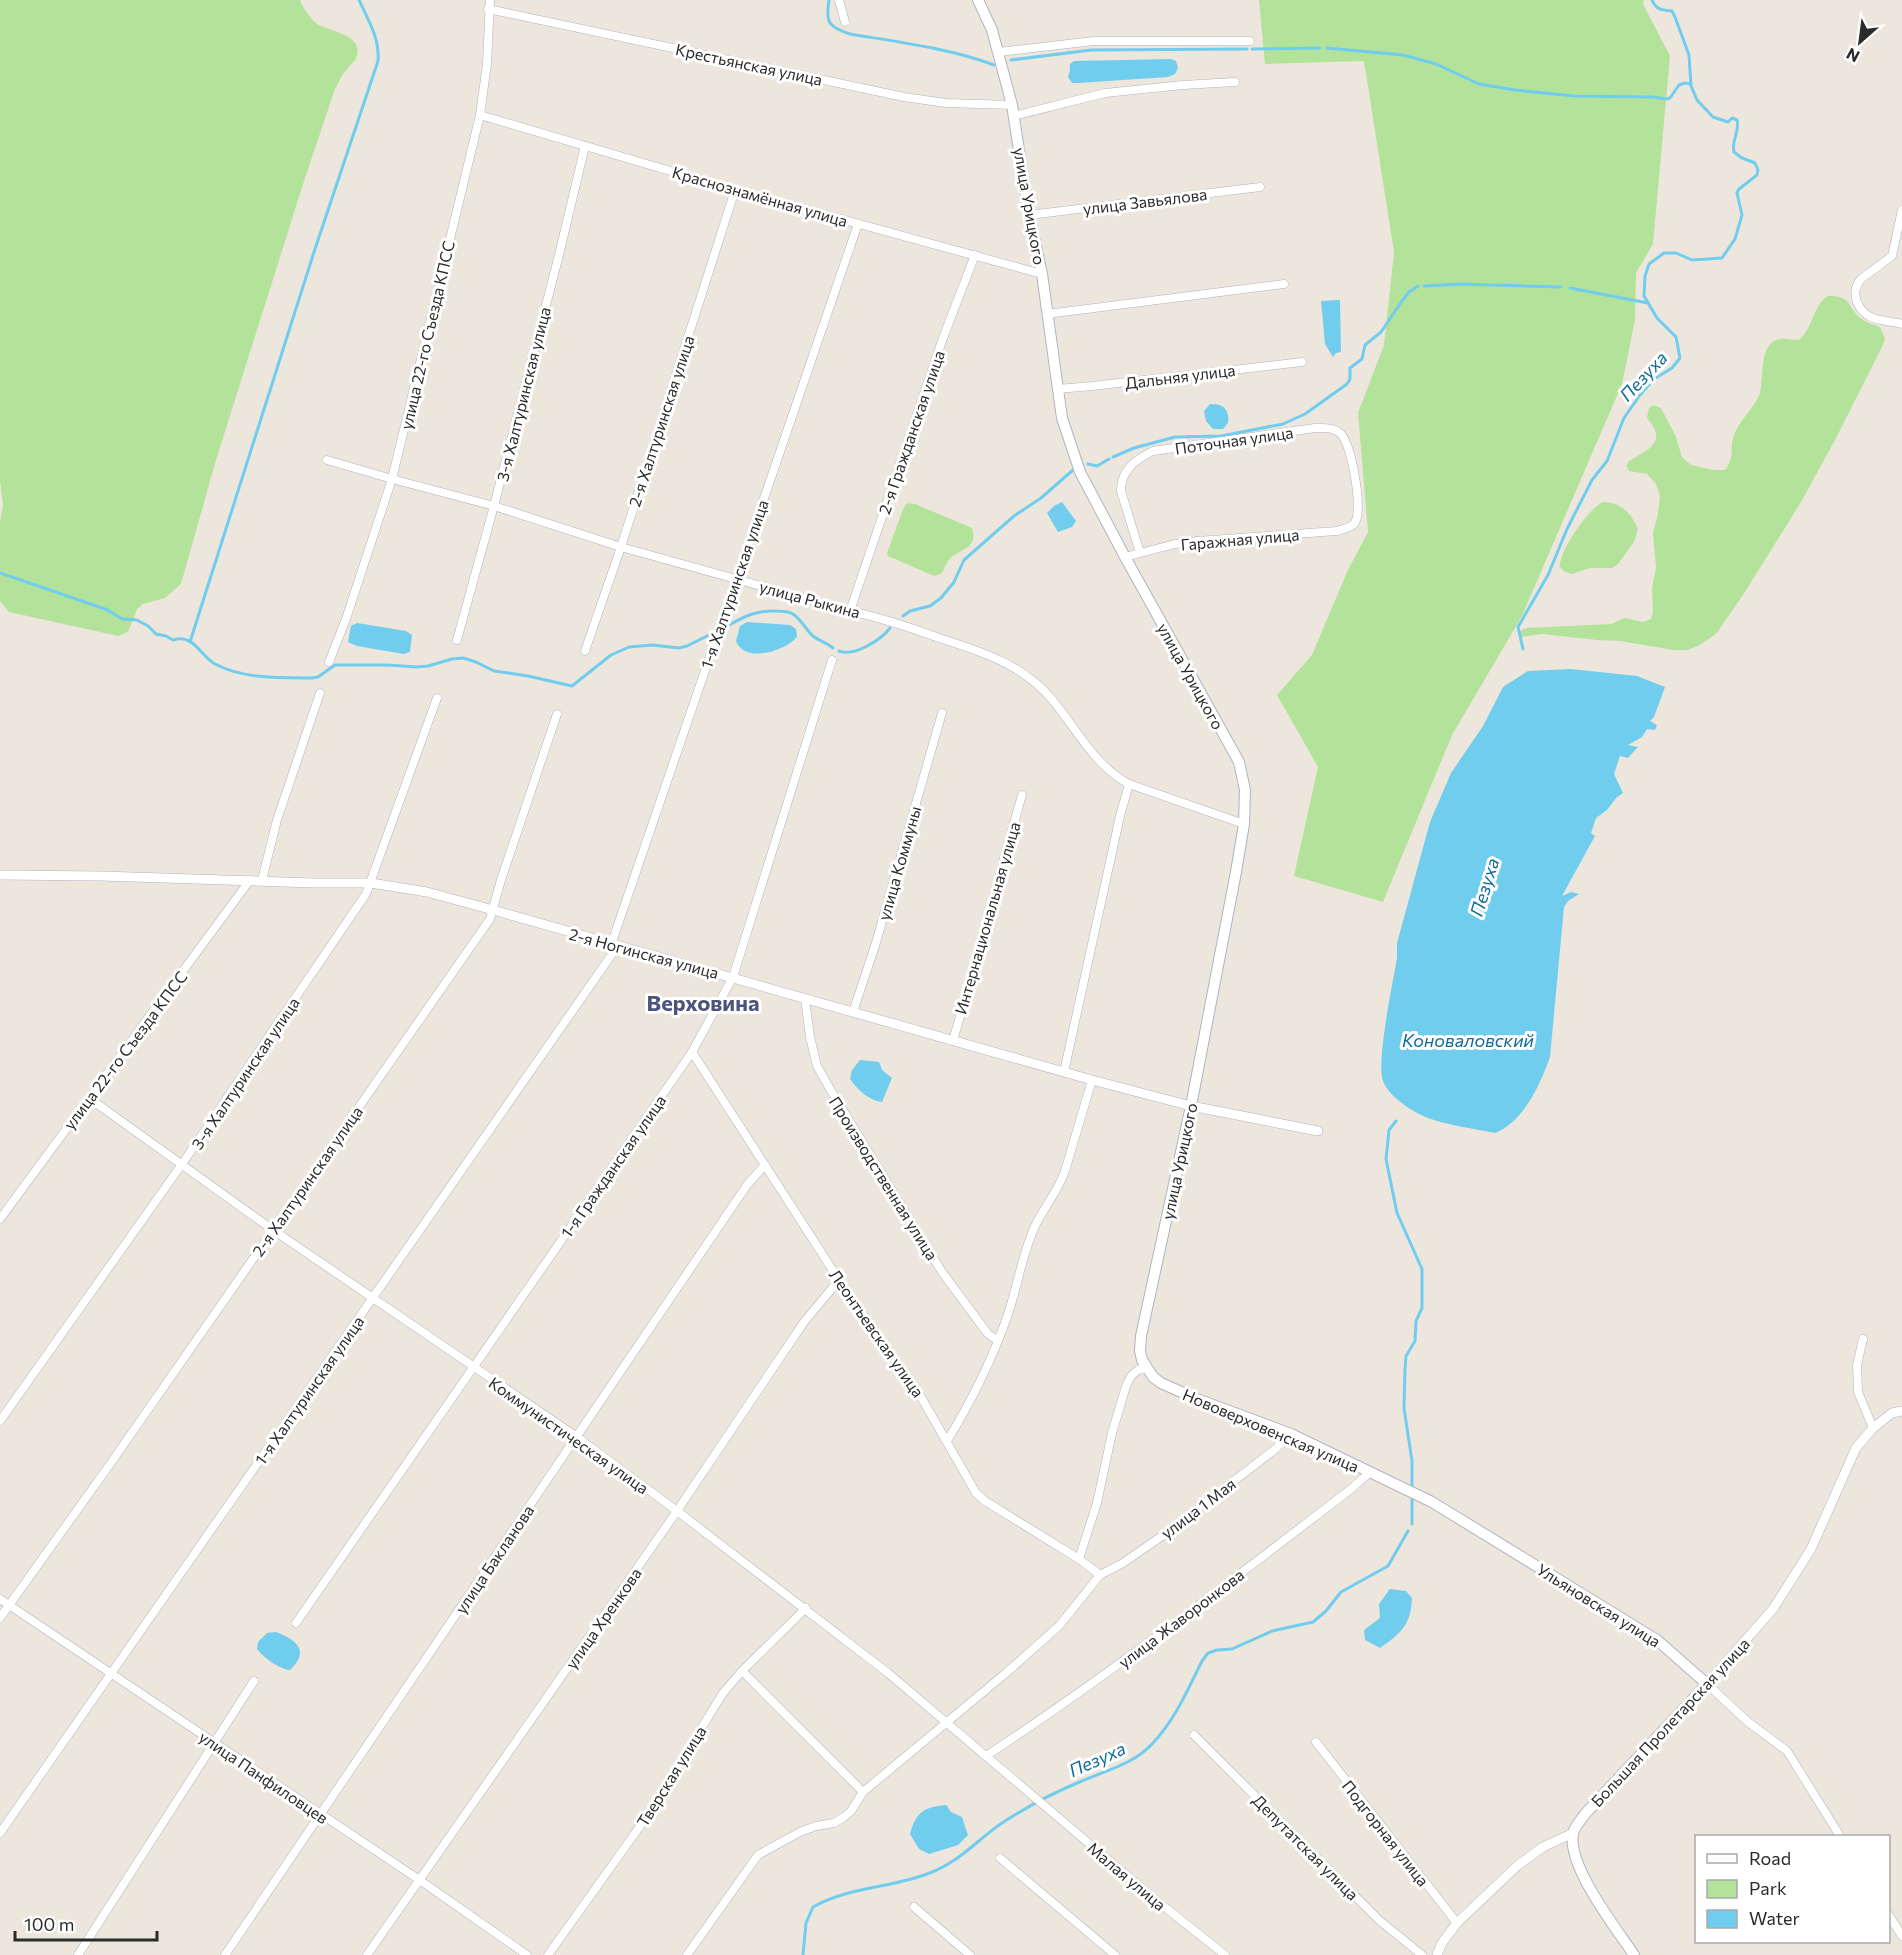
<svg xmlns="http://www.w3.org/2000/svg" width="1902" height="1955" font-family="Commissioner,sans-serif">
	<rect width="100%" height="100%" fill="#ede6dd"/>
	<g fill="#b3e39a">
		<path d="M0,0h300c3,8 9,17 16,23 12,9 50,11 40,35 -2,5 -6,7 -9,11 -5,5 -8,13 -12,20l-30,89 -89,282 -35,124 -16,14 -22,6 -6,5 -9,23 -10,4 -109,-24 -9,-11v-79l3,-17 -3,-24z"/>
		<path d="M1259,0h385l-1,4 27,52 -17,188 -17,29 -1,47 -13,64 -100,232 -70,119 -69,167 -89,-26 24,-109 -41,-72 35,-40 35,-83 21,-40 -10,-119 26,-68 10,-93 -30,-191 -99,3z"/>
		<path d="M1828,296c23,0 18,7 30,20 6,6 14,8 22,11l5,12 -2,6 -48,95 -34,62 -58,93 -27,39 -18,12 -11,4h-14l-53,-9 -23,-1 -55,-6 -22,3 -1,-5 7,-4 85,-4 14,-6 18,4 8,-3 2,-7 -1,-24 4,-20 -3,-35 5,-19 2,-18 -4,-12 -9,-10 -18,-3 -2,-4 1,-5c9,-7 34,-15 27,-32 -2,-5 -6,-8 -8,-13l2,-9 4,-3 8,3 15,29 6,20 9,8 22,5h12c11,-14 4,-22 9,-35 4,-12 19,-27 25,-39 6,-14 -2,-54 21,-57 6,-1 13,1 19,1 15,-13 13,-34 29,-44z"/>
		<path d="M1603,502c18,0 28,11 35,27l-4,13 -16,22 -6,4h-22l-18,6 -7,-2 -5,-5c-1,-16 28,-58 43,-65z"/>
		<path d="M907,503l8,1 57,24c7,23 -15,20 -24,33 -3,4 -4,9 -7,13l-7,2 -46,-20 -1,-3 16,-44z"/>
	</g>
	<g fill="#71cdee">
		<path d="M1171,59l5,2 2,7 -3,6 -7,3 -90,6h-6l-4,-6 2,-7v-6l4,-3z"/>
		<path d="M1340,300l1,52 -5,1 -3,4 -8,-13 -4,-43z"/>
		<path d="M1210,404c13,-1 20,6 18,19l-5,6h-10l-7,-8 -2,-10z"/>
		<path d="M1062,502l14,19 -4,6 -14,5 -11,-19 7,-7z"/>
		<path d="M747,622l43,3 6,4 1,8c-12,14 -52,27 -61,4l4,-15z"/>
		<path d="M357,623l49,8 6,4 -2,17 -6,2 -47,-8 -9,-4 3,-16z"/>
		<path d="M1571,669l66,7 28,11 -11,30 -4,4 7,4 -2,5 -8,-1 -5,8 -14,8 10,2 -10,11 -8,-2 -6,18 9,19 -7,5 -9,12 -11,8 -5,15 4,3 -33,60 9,-4 8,2 -11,7 -4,6 -14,150c-10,28 -26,64 -55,76 -20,-4 -48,-8 -67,-15 -15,-6 -39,-21 -45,-37 -7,-19 10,-99 14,-123v-15l33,-121 21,-49 32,-47 20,-39 25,-16z"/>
		<path d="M860,1060l19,2 3,8 10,8 -10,24c-14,-2 -24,-12 -32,-23l2,-9z"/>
		<path d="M1390,1589l16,2 6,7c-1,27 -11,35 -32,50l-15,-8 -1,-10 16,-12 -1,-14z"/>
		<path d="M276,1632c21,8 34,19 14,38 -11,-1 -26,-12 -33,-21l1,-7 9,-9z"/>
		<path d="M946,1805l5,7 11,5 6,18 -10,10 -29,9 -10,-5 -9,-15c6,-22 14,-27 36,-29z"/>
	</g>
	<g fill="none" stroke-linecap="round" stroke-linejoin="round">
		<g stroke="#71cdee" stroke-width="3">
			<path d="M829,0c-4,23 0,27 21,34 48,8 98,14 144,31"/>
			<path d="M1327,48l76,7 33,9 43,20 36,6 60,6 77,1 15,2 3,-1 9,-13 6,-2 6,1"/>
			<path d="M1252,49l68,-1"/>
			<path d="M1011,60l80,-10 156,-1"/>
			<path d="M1424,286l36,-2 101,3"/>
			<path d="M1570,288l78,15"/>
			<path d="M1113,457l21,-9 41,-11 46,-1 62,-12 22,-10 42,-30 3,-5v-11l12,-9 3,-14 16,-13 21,-31 7,-9 9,-6"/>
			<path d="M1088,464l9,2 12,-7"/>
			<path d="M0,573l108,37 14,9 15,1 11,6 8,8 10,2 7,4c21,-7 27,16 42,24 28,15 66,14 97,14l6,-1 17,-12h53l29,2 11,-1 24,-7 11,-1 13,4 18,9 34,5 44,10 39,-31 18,-8 23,-2 27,3 8,-2 26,-13"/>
			<path d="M903,616l7,-5 20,-5 11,-8 13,-16 10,-22 50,-44 27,-18 32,-28"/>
			<path d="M725,627c17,-9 30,-17 50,-16 6,0 13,0 18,3 8,5 13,16 20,22 6,5 13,6 20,12"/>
			<path d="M190,642l124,-390 64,-191c2,-22 -10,-41 -19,-61"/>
			<path d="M1523,649l-5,-22 30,-52 19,-46 25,-49 15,-19 17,-43 16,-23 14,-16 18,-11 8,-10 -4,-21 -19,-19 -13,-22 1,-20 4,-12 15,-11h12l16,7 30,-2 13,-19 7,-24 -5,-22 2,-4 18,-14 1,-5 -3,-7 -13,-5 -8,-6c-3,-12 6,-20 3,-32l-5,-2 -4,4 -15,-5 -16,-17 -6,-14 -2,-31 -14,-38 -3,-6c-10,-1 -16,-1 -20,-11"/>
			<path d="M839,651c15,6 42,-11 51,-23"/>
			<path d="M1396,1121l-7,9 -3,29 11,54 25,56v39l-6,13 -1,20 -9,15 -1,13 -1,39 8,53v29"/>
			<path d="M1412,1497v27"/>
			<path d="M803,1955l3,-32 7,-16c35,-20 77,-19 114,-33 34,-12 50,-35 78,-53 25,-16 50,-29 77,-40 25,-11 52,-17 71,-38 22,-23 35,-54 49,-82l6,-8 9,-3 15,-1 40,-18 41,-9 13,-11 15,-19 47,-26 20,-35"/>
		</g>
		<g stroke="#b1b4bf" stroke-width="9">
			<g id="minor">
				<path d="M839,0l6,22"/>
				<path d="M488,9l416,88 42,6 66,2"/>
				<path d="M999,52l95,-11h156"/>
				<path d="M480,115l255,75 307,84"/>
				<path d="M1014,116l91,-23 78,-8 52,-3"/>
				<path d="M1902,210l-10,46 -31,23c-6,8 -7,14 -4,23 9,21 27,17 45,22"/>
				<path d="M1029,215l231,-28"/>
				<path d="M1047,314l237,-30"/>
				<path d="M1058,389l34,-3 210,-24"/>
				<path d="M327,460l65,19 102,27 127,41 229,64c32,7 62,17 92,28 40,13 79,25 108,58 26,30 43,68 79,87l115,40"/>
				<path d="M1125,557l50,-13 22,-3 140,-10c5,-2 14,-3 17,-7 10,-11 -2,-79 -13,-90 -7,-7 -17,-6 -26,-6l-162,23c-18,9 -32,19 -32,40l19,62"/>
				<path d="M850,611l93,-273 32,-83"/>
				<path d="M457,640l37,-134 65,-251 26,-109"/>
				<path d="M585,651l36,-104 114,-357"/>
				<path d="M329,662l17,-43 46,-140 88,-364 7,-51 3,-64"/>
				<path d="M262,880l15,-60 43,-127"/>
				<path d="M611,945l247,-721"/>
				<path d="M805,999l5,38 7,29 13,23 112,183 46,62 9,6"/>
				<path d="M853,1012l22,-66 67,-233"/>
				<path d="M953,1041l69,-246"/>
				<path d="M692,1052l147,228 82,117 55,96 9,8 94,58 21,16"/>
				<path d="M1064,1072l56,-256 9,-32"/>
				<path d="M89,1098l184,132 304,207 100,74 211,162 264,224 73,58"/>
				<path d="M0,1219l250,-339"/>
				<path d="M1863,1339l-6,26 1,27 15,36"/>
				<path d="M0,1421l182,-257 184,-270 71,-196"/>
				<path d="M947,1441c24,-39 45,-81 60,-124 11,-31 15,-64 29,-93 9,-18 22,-33 29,-53l27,-91"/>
				<path d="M1079,1559l18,-56 15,-70 14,-47 5,-10 7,-6 8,-2"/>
				<path d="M0,1599l421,282 106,74"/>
				<path d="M0,1618l108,-151 382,-548 11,-39 56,-166"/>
				<path d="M296,1623l396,-571 41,-75 99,-317"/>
				<path d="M742,1671l121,121"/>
				<path d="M1707,1684l41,38 39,29 53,85"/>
				<path d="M1194,1735l185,185 43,35"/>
				<path d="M1316,1742l141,181"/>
				<path d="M986,1756c126,-83 245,-175 365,-267l19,-17"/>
				<path d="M0,1833l617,-886"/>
				<path d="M1000,1858l115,97"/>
				<path d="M914,1907l56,48"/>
				<path d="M1888,1914l14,22"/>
				<path d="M78,1955l176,-274"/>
				<path d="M225,1955l522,-770 18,-20"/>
				<path d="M367,1955l310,-444 127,-189 35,-42"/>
				<path d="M548,1955l100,-140 75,-122 19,-22 64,-63"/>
				<path d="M687,1955l71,-100 42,-23 16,-6 18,-3 10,-6 7,-6 12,-19 143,-119 53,-47 41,-51 23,-12 39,-27 111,-85 18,-17"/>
			</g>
		</g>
		<g stroke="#b1b4bf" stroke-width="10">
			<g id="tertiary">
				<path d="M0,875l101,1 212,7h58l56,9 66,18 599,170 99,26 127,25"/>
				<path d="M1707,1684l66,-75 38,-60 45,-101 17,-20 19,-15 10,-2"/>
				<path d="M1437,1955l5,-12 15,-20 60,-57 26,-19 30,-14"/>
			</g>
		</g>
		<g stroke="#b1b4bf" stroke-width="12">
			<path id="secondary" d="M978,0l14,30 20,75 17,110 13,59 20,144 18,54 45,85 114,205 6,28 -1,34 -8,48 -45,234 -50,230 -1,15 2,9 11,17 8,6 36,16 94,35 141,68 225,138 50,44 -122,130c-4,6 -11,13 -12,20 -6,32 43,94 61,121"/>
		</g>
		<use href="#minor" stroke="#fff" stroke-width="8"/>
		<use href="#tertiary" stroke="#fff" stroke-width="9"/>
		<use href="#secondary" stroke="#fff" stroke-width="10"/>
	</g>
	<g text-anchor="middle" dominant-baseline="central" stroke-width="6" stroke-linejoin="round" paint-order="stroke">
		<g font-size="16" fill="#2b2b2b" stroke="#fff">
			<text transform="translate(749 64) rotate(12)">Крестьянская улица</text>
			<text transform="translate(760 196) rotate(16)">Краснознамённая улица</text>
			<text transform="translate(1145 201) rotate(-7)">улица Завьялова</text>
			<text transform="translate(1030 206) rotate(80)">улица Урицкого</text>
			<text transform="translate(427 335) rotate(-77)">улица 22-го Съезда КПСС</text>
			<text transform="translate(1180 376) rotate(-7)">Дальняя улица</text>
			<text transform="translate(523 394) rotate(-76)">3-я Халтуринская улица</text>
			<text transform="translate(661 421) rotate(-72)">2-я Халтуринская улица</text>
			<text transform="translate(911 432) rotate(-71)">2-я Гражданская улица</text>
			<text transform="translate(1234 440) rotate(-8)">Поточная улица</text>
			<text transform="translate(1240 539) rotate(-5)">Гаражная улица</text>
			<text transform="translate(734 584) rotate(-71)">1-я Халтуринская улица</text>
			<text transform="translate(810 599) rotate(15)">улица Рыкина</text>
			<text transform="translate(1191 676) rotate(61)">улица Урицкого</text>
			<text transform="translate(899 863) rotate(-74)">улица Коммуны</text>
			<text transform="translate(987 918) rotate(-74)">Интернациональная улица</text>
			<text transform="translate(644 953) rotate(15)">2-я Ногинская улица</text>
			<text transform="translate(125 1050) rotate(-53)">улица 22-го Съезда КПСС</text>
			<text transform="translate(245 1073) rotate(-56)">3-я Халтуринская улица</text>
			<text transform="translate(1179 1161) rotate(-78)">улица Урицкого</text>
			<text transform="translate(613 1166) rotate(-55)">1-я Гражданская улица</text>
			<text transform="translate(884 1178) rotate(58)">Производственная улица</text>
			<text transform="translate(307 1181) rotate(-55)">2-я Халтуринская улица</text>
			<text transform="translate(877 1333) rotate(55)">Леонтьевская улица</text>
			<text transform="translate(309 1390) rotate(-55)">1-я Халтуринская улица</text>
			<text transform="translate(1271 1430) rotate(23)">Нововерховенская улица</text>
			<text transform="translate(569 1435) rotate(35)">Коммунистическая улица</text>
			<text transform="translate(1198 1508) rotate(-37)">улица 1 Мая</text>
			<text transform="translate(494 1559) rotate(-56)">улица Бакланова</text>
			<text transform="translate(1599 1605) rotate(32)">Ульяновская улица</text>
			<text transform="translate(603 1618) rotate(-55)">улица Хренкова</text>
			<text transform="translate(1181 1618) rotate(-37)">улица Жаворонкова</text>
			<text transform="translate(1670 1722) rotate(-47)">Большая Пролетарская улица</text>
			<text transform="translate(671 1776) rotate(-58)">Тверская улица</text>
			<text transform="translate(264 1777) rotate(34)">улица Панфиловцев</text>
			<text transform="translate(1386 1833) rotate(52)">Подгорная улица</text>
			<text transform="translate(1306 1847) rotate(45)">Депутатская улица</text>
			<text transform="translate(1127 1876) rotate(40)">Малая улица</text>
		</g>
		<g font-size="18" font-style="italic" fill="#0e6b9c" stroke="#fff">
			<text transform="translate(1643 376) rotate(-47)">Пезуха</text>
			<text transform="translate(1484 887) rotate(-73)">Пезуха</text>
			<text x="1468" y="1040">Коноваловский</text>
			<text transform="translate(1097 1759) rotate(-24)">Пезуха</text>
		</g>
		<g font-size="22" font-weight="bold" fill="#4b547c" stroke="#fff">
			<text x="703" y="1002">Верховина</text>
		</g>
	</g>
	<rect x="1695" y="1835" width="195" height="108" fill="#ffffff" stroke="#aaaaaa" stroke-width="1.5"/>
	<rect x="1707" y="1854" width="30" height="9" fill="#ffffff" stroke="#aaaaaa" stroke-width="1.5"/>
	<text x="1749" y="1865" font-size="18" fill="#2b2b2b">Road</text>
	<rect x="1707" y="1880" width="30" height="18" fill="#b3e39a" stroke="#aaaaaa" stroke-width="1.5"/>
	<text x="1749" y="1895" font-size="18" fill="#2b2b2b">Park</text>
	<rect x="1707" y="1910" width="30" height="18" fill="#71cdee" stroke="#aaaaaa" stroke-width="1.5"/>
	<text x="1749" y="1925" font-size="18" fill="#2b2b2b">Water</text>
	<g transform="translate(1860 42) rotate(208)" stroke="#ffffff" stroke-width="4.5" paint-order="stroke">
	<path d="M0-4.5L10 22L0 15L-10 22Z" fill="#2b2b2b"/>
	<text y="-9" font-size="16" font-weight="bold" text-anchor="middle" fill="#2b2b2b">N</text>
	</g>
	<path d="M15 1931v9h142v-9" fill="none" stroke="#2b2b2b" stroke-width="3"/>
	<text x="24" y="1931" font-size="18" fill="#2b2b2b" stroke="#ffffff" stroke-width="4.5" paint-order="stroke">100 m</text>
</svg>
